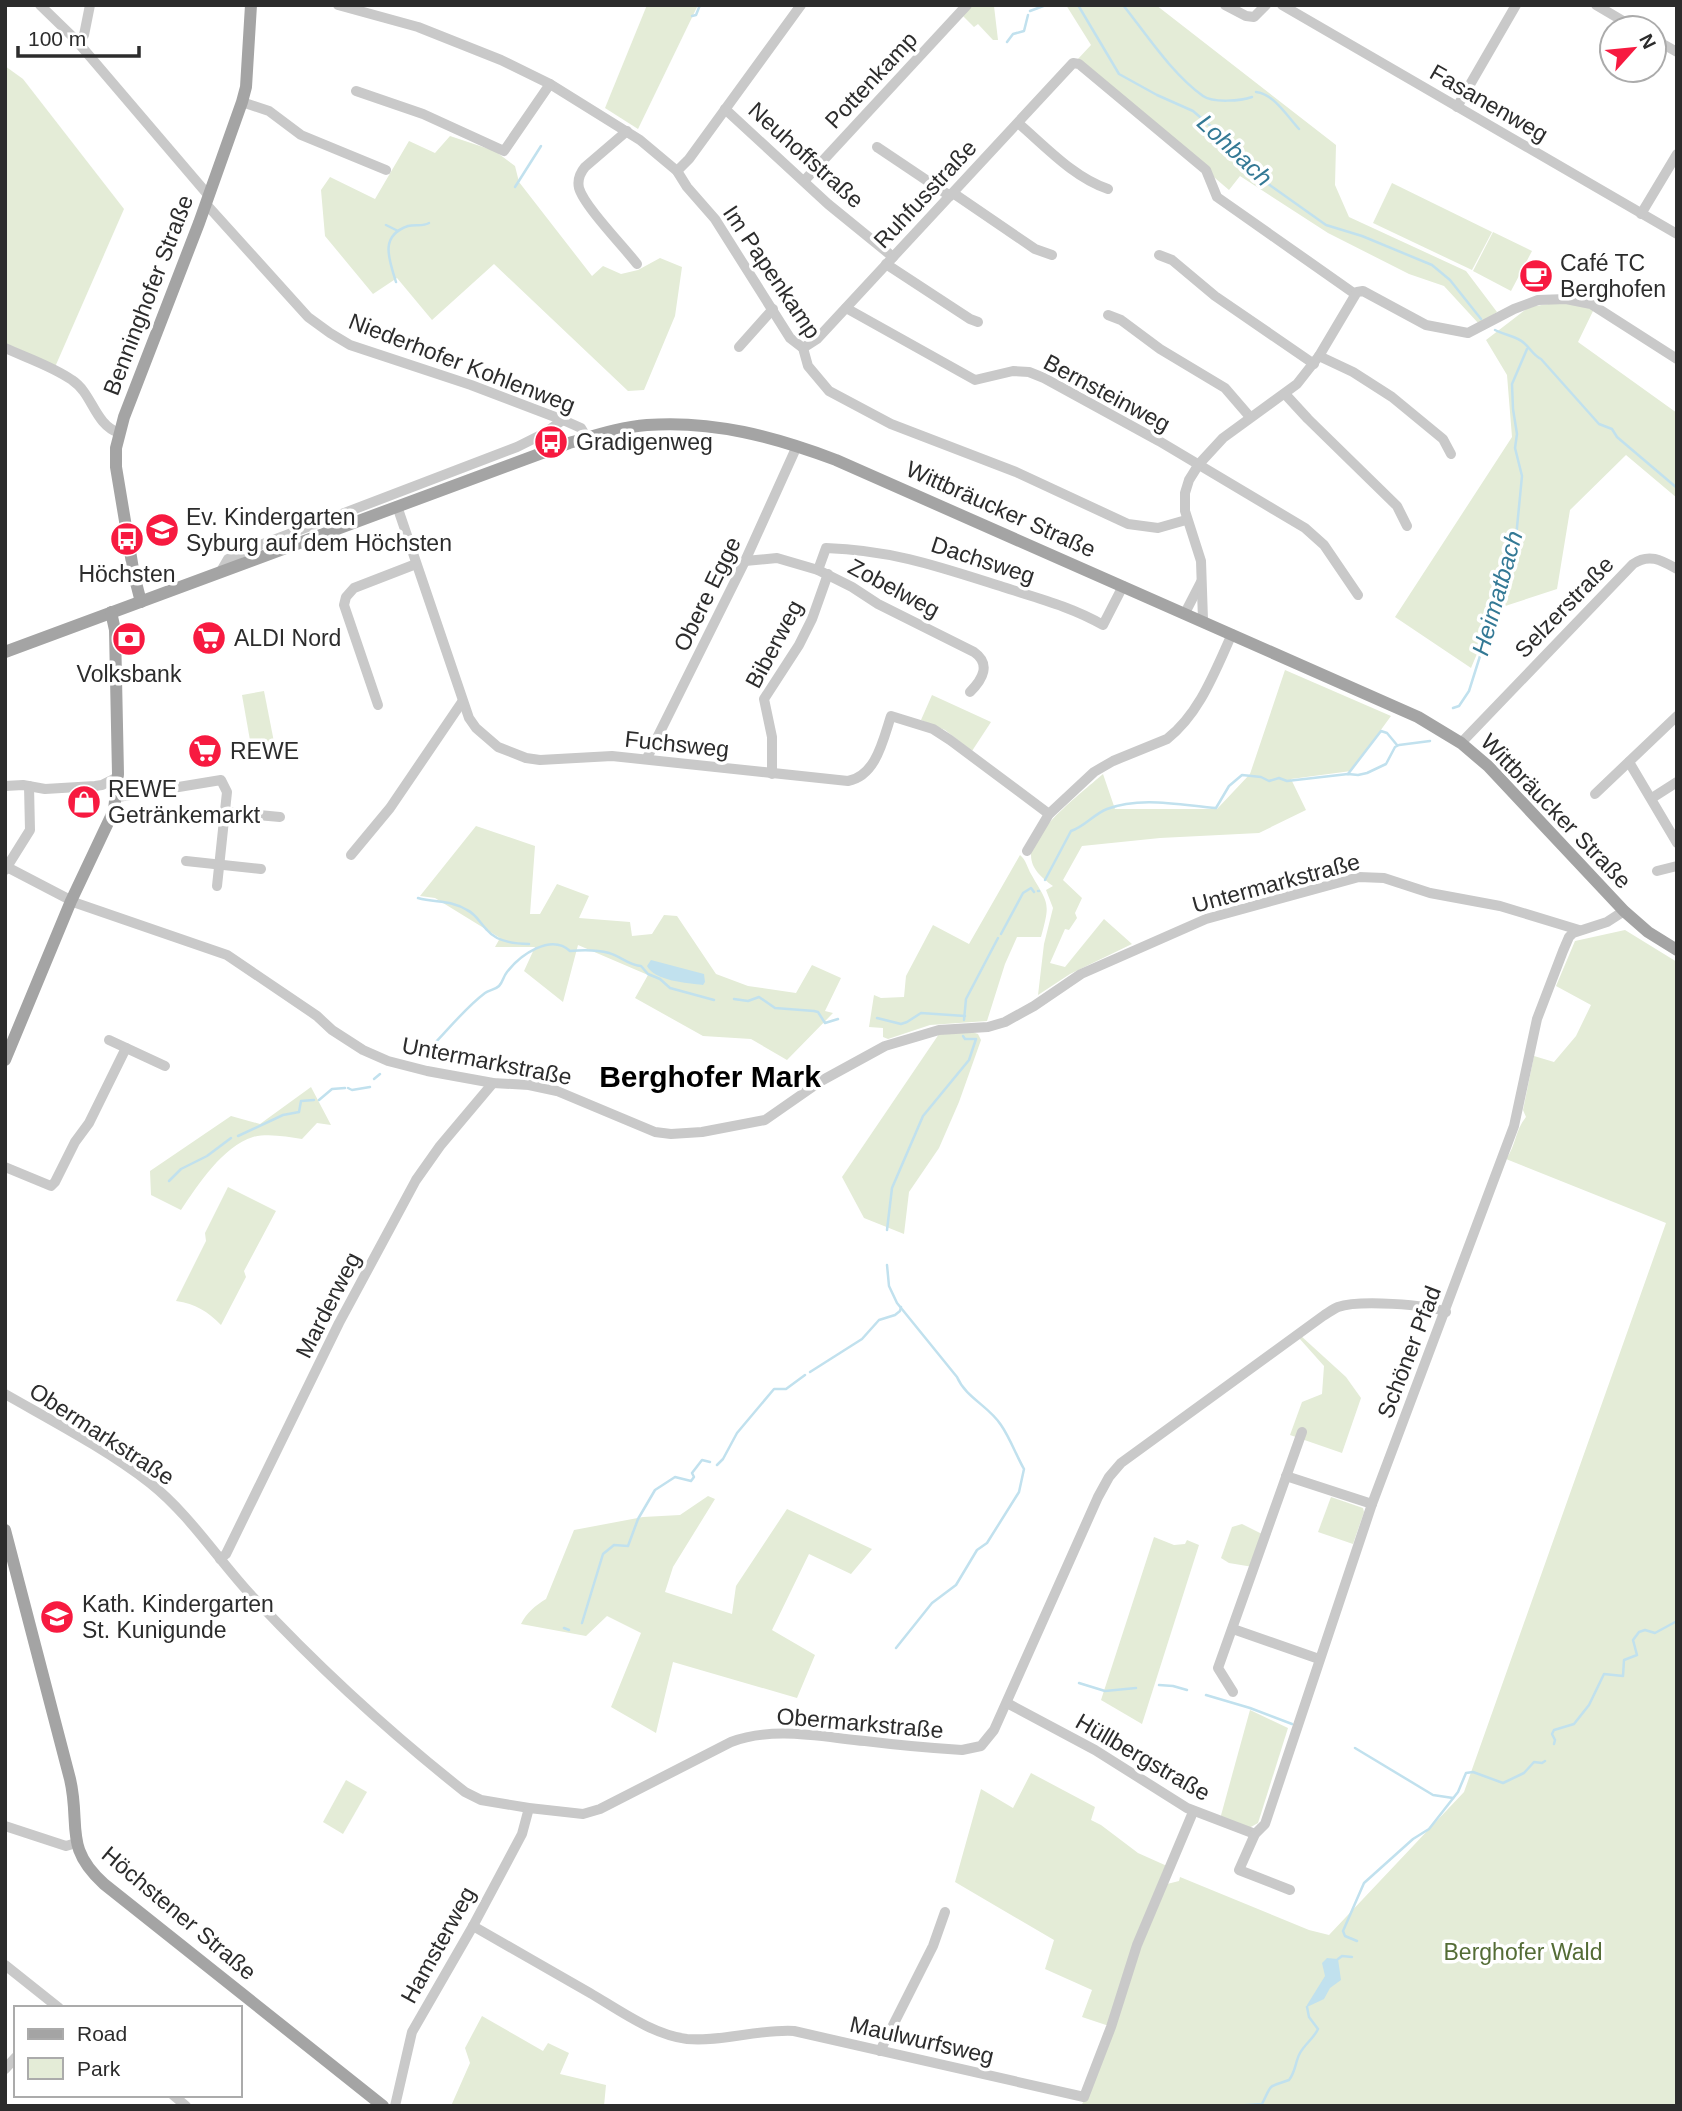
<svg xmlns="http://www.w3.org/2000/svg" width="1682" height="2111" font-family="Helvetica,sans-serif">
	<rect width="100%" height="100%" fill="#fff"/>
	<g fill="#e4ecd7">
		<path d="M647,5h51l-60,124 -33,-21z"/>
		<path d="M971,5l23,1 4,34h-5l-15,-16 -4,3 -12,-12z"/>
		<path d="M1066,5h90l180,140 -1,40 14,32 117,54 31,41 -18,12 -35,-38 -35,-12 -81,-41 -88,-57 -11,14 -152,-130 14,-15z"/>
		<path d="M5,66l18,13 101,130 -69,158 -50,-23z"/>
		<path d="M450,136l45,15 20,15 4,16 73,94 11,-10 18,8 17,-4 22,-12 22,9 -7,49 -31,74 -16,1 -134,-127 -62,56 -35,-42 -24,16 -48,-58 -4,-46 9,-13 45,22 34,-58 26,12z"/>
		<path d="M1392,183l100,49 -20,38 -99,-47z"/>
		<path d="M1493,232l39,19 -21,40 -38,-20z"/>
		<path d="M1561,302l33,7 -16,33 99,71v85l-51,-43 -56,55 -13,79 -61,20 -25,59 -76,-51 117,-180 -5,-62 -21,-35 43,-33z"/>
		<path d="M1285,670l106,46 -40,55 -60,8 15,31 -47,23 -99,5 -78,8 -19,34 19,18 -7,15 2,5 -8,12 -4,-1 -15,34 15,4 39,-48 28,25 -62,30 -32,21 6,-51 9,-36 -7,-18 7,-4c-11,-8 -22,-17 -22,-31 0,-24 54,-65 72,-81l12,35h102l33,-35z"/>
		<path d="M264,691l10,51 -23,4 -9,-51z"/>
		<path d="M932,695l59,27 -19,29 -27,-21 -24,-10z"/>
		<path d="M476,826l59,20 -5,68h10l17,-30 32,12 -10,22 51,4 2,14 20,-2 12,-19 13,1 39,58 32,12 48,7 16,-28 29,13 -16,33 8,2 -46,47 -36,-21 -48,-3 -68,-38 13,-23 -70,-30 -15,57 -39,-31 11,-24h-40l5,-9 -65,-40 -15,-2z"/>
		<path d="M1020,855c6,5 7,12 11,19 17,30 20,27 10,63h-24l-12,27 -18,57 -57,4 -42,14 -5,-2v-9l-14,-1 5,-32 7,3 23,-1 2,-21 27,-51 36,19z"/>
		<path d="M1625,930l52,32v1144h-596l7,-13 52,-147 27,-62 12,-3 1,-4 129,53 20,5 135,-143 202,-569 -160,-64c10,-13 9,-29 20,-42l-3,-7 11,-54 20,6 22,-26 15,-31 -35,-19 19,-45z"/>
		<path d="M972,1032l6,2 3,6 -22,62 -20,46 -30,44 -5,42 -40,-16 -22,-41 97,-143z"/>
		<path d="M311,1087l20,38 -14,-2 -15,16c-15,-2 -33,-6 -49,-2 -30,9 -55,48 -72,73l-30,-15 -1,-24 81,-55 29,8z"/>
		<path d="M228,1187l48,24 -32,60 2,6 -25,48c-14,-14 -25,-21 -45,-24l30,-60 -1,-8z"/>
		<path d="M1301,1336l45,41 15,21 -19,55 -52,-18 12,-33 20,-8 2,-28 -25,-28z"/>
		<path d="M708,1496l7,3 -42,68 -8,25 67,22 4,-28 51,-77 85,40 -21,25 -42,-20 -37,76 43,25 -18,43 -124,-36 -17,71 -45,-26 30,-74 -34,-17 -21,20 -65,-12c6,-12 14,-18 25,-25l28,-69 69,-13 37,-2z"/>
		<path d="M1331,1497l32,11 1,4 -11,32 -35,-12z"/>
		<path d="M1242,1524l20,10 -9,33 -24,-4 -8,-5 11,-31z"/>
		<path d="M1154,1537l20,8 11,-1 2,-4 12,5 -57,179 -41,-24z"/>
		<path d="M1250,1710l38,18 -30,95 -9,5 -29,-9z"/>
		<path d="M1031,1773l64,34 -4,13 10,5 37,28 29,13 -58,160 -27,-9 10,-27 -47,-21 9,-29 -99,-58 26,-93 32,19z"/>
		<path d="M346,1780l21,12 -24,42 -20,-12z"/>
		<path d="M482,2016l61,35 5,-8 21,10 -9,21 46,11 -2,21h-153l19,-43 -5,-15z"/>
	</g>
	<g fill="#c1e1ee">
		<path d="M651,960l53,14 1,8 -2,3c-16,-2 -48,-4 -56,-19z"/>
		<path d="M1327,1958l11,1 3,21 -11,8 -6,11 -17,8v-2l18,-29 -3,-13z"/>
	</g>
	<g fill="none" stroke-linecap="round" stroke-linejoin="round">
		<g stroke="#c1e1ee" stroke-width="2.5">
			<path d="M1078,5l41,69 38,21 36,16 42,36 22,29 69,49 36,11 70,29 18,15 31,39"/>
			<path d="M1123,5c24,30 49,69 80,91 10,7 38,5 49,1"/>
			<path d="M1030,11l16,-6"/>
			<path d="M692,16l4,-1 4,-10"/>
			<path d="M1007,42l6,-8 11,-3 4,-16"/>
			<path d="M1256,92c18,2 31,24 43,37"/>
			<path d="M515,187l26,-41"/>
			<path d="M386,225l12,6"/>
			<path d="M396,282c-7,-23 -17,-46 12,-56 8,-2 14,1 21,-3"/>
			<path d="M1495,330c9,5 22,6 29,13 7,6 9,12 17,16l58,65 13,5 5,8 60,51"/>
			<path d="M1453,708l6,-2 10,-15 17,-54 23,-60 6,-29 7,-72 -7,-28 2,-14 -4,-25 -1,-25 15,-35"/>
			<path d="M1348,774l33,-43 6,2 10,12"/>
			<path d="M1045,880l26,-49c13,-4 23,-17 36,-22 33,-13 74,-4 109,-1l13,-22 13,-11 19,2 8,4 10,-3 8,3 61,-7 10,1 9,-2 19,-9 9,-17 4,-2 31,-4"/>
			<path d="M1038,891h1"/>
			<path d="M418,898c18,5 33,2 49,12 9,4 13,13 20,20 10,12 27,14 42,14"/>
			<path d="M1001,934l22,-41 8,-5 3,4"/>
			<path d="M734,999l14,2 11,-4 16,11 39,3 4,1 7,11 13,-4"/>
			<path d="M877,1018l24,6 6,-2 14,-9 44,3"/>
			<path d="M964,1020l2,-21 32,-61"/>
			<path d="M421,1052l10,-5c17,-17 34,-39 54,-54 4,-3 10,-3 14,-7 4,-4 4,-9 8,-14 13,-17 44,-39 63,-21 11,-1 28,-1 39,2 11,3 21,13 32,13l7,8 12,5 10,9 44,12"/>
			<path d="M374,1079l6,-5"/>
			<path d="M348,1088l4,2 18,-3"/>
			<path d="M319,1100l13,-11 13,-1"/>
			<path d="M238,1136l45,-21 16,-3 2,-11 13,-1"/>
			<path d="M169,1181l12,-12 26,-13 24,-18"/>
			<path d="M887,1230l5,-42 31,-72 46,-56 7,-21h-11l-2,-3"/>
			<path d="M887,1265l2,21 8,17 60,74c9,21 32,29 44,48 9,13 15,30 23,44l-5,23 -32,51 -10,7 -21,35 -24,18 -36,45"/>
			<path d="M810,1372l52,-33 17,-19 16,-5 5,-4 1,-4"/>
			<path d="M717,1465l6,-6 14,-26 37,-44h12l19,-14"/>
			<path d="M582,1623l21,-69 11,-9 14,1 10,-27 17,-29 20,-13 16,4 3,-4 -2,-4 10,-13 8,2"/>
			<path d="M564,1628l5,2"/>
			<path d="M1079,1683l26,8 31,-3"/>
			<path d="M1159,1685l14,1 14,4"/>
			<path d="M1206,1695l44,13 42,16"/>
			<path d="M1554,1744l1,-4 -3,-6 2,-4 20,-6 15,-19 15,-31 19,2 1,-16 13,-5 -4,-15 6,-8 6,-2 10,3 22,-12"/>
			<path d="M1355,1748l78,47 20,3"/>
			<path d="M1357,1941l-12,-5 -2,-5 21,-48 49,-44 16,-10 29,-37 8,-19 7,-1 30,11 21,-10 10,-11 8,1 3,-2"/>
			<path d="M1338,1959l4,-3 10,1"/>
			<path d="M1233,2106l29,-2c11,-22 5,-16 27,-24 7,-9 6,-18 11,-27 5,-9 14,-15 18,-24l-9,-12 -2,-10"/>
		</g>
		<g stroke="#c9c9c9" stroke-width="10">
			<path d="M40,5l35,34 134,157"/>
			<path d="M338,5l80,22 83,33 49,24 90,56 37,31 10,16 28,32 75,119 13,10 5,18 21,25 62,33 125,48 112,52 30,4 28,-8"/>
			<path d="M1225,5l21,11 8,1 12,-12"/>
			<path d="M1282,5l395,229"/>
			<path d="M1596,5l39,23"/>
			<path d="M1654,39l23,13"/>
			<path d="M78,43l6,-8 6,-30"/>
			<path d="M356,91l67,23 81,37 46,-67"/>
			<path d="M242,102l27,9 32,24 85,35"/>
			<path d="M1457,107l59,-102"/>
			<path d="M725,109l103,95 65,53"/>
			<path d="M1018,123c27,23 56,55 90,66"/>
			<path d="M627,131l-42,36c-5,6 -8,12 -6,21 5,18 45,59 58,76"/>
			<path d="M877,147l73,49"/>
			<path d="M677,171l12,-12 112,-154"/>
			<path d="M804,181l163,-176"/>
			<path d="M953,193l82,56 17,6"/>
			<path d="M206,204l102,113 22,16 20,12 121,40 92,35 18,8 6,10"/>
			<path d="M1641,214l36,-60"/>
			<path d="M1159,255l13,5 43,36 99,68"/>
			<path d="M886,264l84,55 8,3"/>
			<path d="M846,308l129,72 38,-9 16,1 15,6 115,63 146,87 19,17 34,50"/>
			<path d="M1108,315l13,5 39,29 65,39 25,29"/>
			<path d="M739,347l34,-38"/>
			<path d="M5,348c22,10 47,18 67,32 21,14 22,44 47,53"/>
			<path d="M803,348l14,-9 256,-276 6,1 127,106 11,27 138,97"/>
			<path d="M1319,356l34,16 39,25 51,42 8,15"/>
			<path d="M1285,394l23,25 89,87 10,20"/>
			<path d="M397,506l72,212 7,10 22,19 28,11 14,2 72,-4 236,25c28,-5 35,-41 43,-65l42,13 17,11 99,74"/>
			<path d="M745,561l32,-3 41,12 34,17 26,17 96,48c17,12 9,27 -4,40"/>
			<path d="M818,570l8,-22c66,2 114,19 177,39 34,11 69,20 100,38l20,-39"/>
			<path d="M221,571l7,-12 22,-10 267,-102 26,-13 20,-14"/>
			<path d="M1185,613l16,-31"/>
			<path d="M1203,620l-2,-59 -16,-50v-18l4,-13 10,-16 24,-26 74,-54 22,-28 38,-64 6,-1 63,34 42,8 46,-24 24,-9 28,-1 25,5 86,55"/>
			<path d="M378,705l-34,-100 2,-8 8,-9 62,-24"/>
			<path d="M1461,743l172,-179c16,-11 28,-4 44,5"/>
			<path d="M647,758l98,-197 52,-115"/>
			<path d="M1629,762l48,81"/>
			<path d="M772,774v-37l-8,-38 35,-54 13,-26 16,-45"/>
			<path d="M5,786l18,-1 22,4 50,-3 7,-1 16,-8"/>
			<path d="M1595,794l82,-78"/>
			<path d="M118,797l103,-17 6,12 -10,94"/>
			<path d="M1652,798l25,-16"/>
			<path d="M225,812l55,5"/>
			<path d="M1027,851l22,-37 45,-42 19,-11 54,-22c33,-26 48,-68 65,-105"/>
			<path d="M351,855l39,-47 72,-106"/>
			<path d="M186,861l75,8"/>
			<path d="M5,866l71,37 151,52 90,61 15,14 31,20 25,11 39,10 66,12 36,2 28,6 98,41 16,2 31,-2 63,-12 56,-39 64,-35 54,-16 49,-3 17,-5 29,-16 47,-32 125,-55 153,-42 25,1 46,15 70,13 79,24"/>
			<path d="M5,870l25,-40 -1,-44"/>
			<path d="M1657,871l20,-5"/>
			<path d="M109,1040l56,26"/>
			<path d="M5,1167l46,19 4,-4 20,-40 14,-19 37,-75"/>
			<path d="M5,1394c49,28 101,55 145,89 39,31 67,75 100,111 66,71 139,138 215,198l16,8 48,8 54,6 17,-5 131,-67c41,-16 91,-5 134,-1 32,4 65,7 97,9l19,-4 13,-16 104,-233 11,-20 12,-14 202,-147c5,-3 10,-7 15,-9 20,-7 89,-3 108,5"/>
			<path d="M1286,1476l86,28"/>
			<path d="M220,1559l6,-5 113,-231 77,-143 24,-34 53,-63"/>
			<path d="M1233,1629l86,30"/>
			<path d="M1233,1692l-15,-24 84,-236"/>
			<path d="M1007,1703l88,47 92,58 68,26"/>
			<path d="M5,1826l61,20 10,-3"/>
			<path d="M1290,1890l-51,-20 16,-36 10,-10 107,-320 142,-378 23,-107 26,-68 6,-14 4,-4 34,-11 17,-11"/>
			<path d="M473,1926c39,22 78,45 117,67 29,17 63,42 97,46 35,3 70,-10 107,-8l290,66 27,-70 26,-82 56,-133"/>
			<path d="M5,1965l54,43"/>
			<path d="M880,2051l53,-105 12,-34"/>
			<path d="M5,2069l11,-12"/>
			<path d="M173,2095l13,11"/>
			<path d="M395,2106l17,-74 61,-106 49,-92 7,-26"/>
		</g>
		<g stroke="#a4a4a4" stroke-width="12">
			<path d="M141,602l-7,-27 -18,-108v-19l8,-31 75,-194 43,-121 4,-15 5,-82"/>
			<path d="M5,652l564,-209c25,-7 52,-16 78,-18 66,-5 128,12 189,35l582,257 43,26 27,23 136,145 24,21 29,18"/>
			<path d="M5,1060l66,-159 43,-91 4,-36 -3,-144 -4,-18"/>
			<path d="M5,1530l65,249c11,47 -7,68 34,105l279,222"/>
		</g>
	</g>
	<defs>
		<g id="cafe-disc" transform="scale(1.75)"><circle r="9.5" fill="#f71a40" stroke="#fff"/><path d="M-5.5-4.5H6V0H3Q3 3.5 0 3.5H-2.5Q-5.5 3.5-5.5 0ZM3-3.2v2h1.7v-2ZM-6 4.5H4V6H-6Z" fill="#fff"/></g>
		<g id="bus-disc" transform="scale(1.75)"><circle r="9.5" fill="#f71a40" stroke="#fff"/><path d="M-5-6H5V4H4V6H2V4H-2V6H-4V4H-5ZM-3.5-4V0h7V-4ZM-3.5 1.2v1.5H-2V1.2ZM2 1.2v1.5H3.5V1.2Z" fill="#fff"/></g>
		<g id="school-disc" transform="scale(1.75)"><circle r="9.5" fill="#f71a40" stroke="#fff"/><path d="M0-5L7-2L0 1L-7-2ZM-4 1L0 2.5L4 1V4Q0 6-4 4Z" fill="#fff"/></g>
		<g id="supermarket-disc" transform="scale(1.75)"><circle r="9.5" fill="#f71a40" stroke="#fff"/><path d="M-6-5.5h2.5l.6 2H6L4.5 2H-2.5L-4.4-4H-6ZM-1.5 3.2a1.3 1.3 0 1 0 .1 0ZM3 3.2a1.3 1.3 0 1 0 .1 0Z" fill="#fff"/></g>
		<g id="bank-disc" transform="scale(1.75)"><circle r="9.5" fill="#f71a40" stroke="#fff"/><path d="M-6-4H6V4H-6ZM0-2.3a2.3 2.3 0 1 0 0 4.6a2.3 2.3 0 1 0 0-4.6Z" fill="#fff"/></g>
		<g id="shop-disc" transform="scale(1.75)"><circle r="9.5" fill="#f71a40" stroke="#fff"/><path d="M-5-2.5h2.3a2.7 3.5 0 0 1 5.4 0H5L5.5 6h-11ZM-1.5-2.5h3a1.5 2.3 0 0 0-3 0Z" fill="#fff"/></g>
	</defs>
	<g fill-rule="evenodd">
		<use href="#cafe-disc" x="1536" y="276"/>
		<use href="#bus-disc" x="551" y="442"/>
		<use href="#school-disc" x="162" y="530"/>
		<use href="#bus-disc" x="127" y="539"/>
		<use href="#supermarket-disc" x="209" y="638"/>
		<use href="#bank-disc" x="129" y="639"/>
		<use href="#supermarket-disc" x="205" y="751"/>
		<use href="#shop-disc" x="84" y="802"/>
		<use href="#school-disc" x="57" y="1617"/>
	</g>
	<g text-anchor="middle" dominant-baseline="central" stroke-width="7" stroke-linejoin="round" paint-order="stroke">
		<g font-size="23" fill="#2c2c2c" stroke="#fff">
			<text transform="translate(871 80) rotate(-47)">Pottenkamp</text>
			<text transform="translate(1489 103) rotate(30)">Fasanenweg</text>
			<text transform="translate(806 155) rotate(42)">Neuhoffstraße</text>
			<text transform="translate(925 194) rotate(-47)">Ruhfusstraße</text>
			<text transform="translate(772 272) rotate(56)">Im Papenkamp</text>
			<text transform="translate(148 295) rotate(-69)">Benninghofer Straße</text>
			<text transform="translate(462 363) rotate(21)">Niederhofer Kohlenweg</text>
			<text transform="translate(1107 393) rotate(28)">Bernsteinweg</text>
			<text transform="translate(1001 509) rotate(24)">Wittbräucker Straße</text>
			<text transform="translate(983 560) rotate(18)">Dachsweg</text>
			<text transform="translate(894 588) rotate(28)">Zobelweg</text>
			<text transform="translate(707 594) rotate(-64)">Obere Egge</text>
			<text transform="translate(1564 607) rotate(-46)">Selzerstraße</text>
			<text transform="translate(774 644) rotate(-62)">Biberweg</text>
			<text transform="translate(677 744) rotate(6)">Fuchsweg</text>
			<text transform="translate(1556 811) rotate(46)">Wittbräucker Straße</text>
			<text transform="translate(1276 883) rotate(-15)">Untermarkstraße</text>
			<text transform="translate(487 1061) rotate(11)">Untermarkstraße</text>
			<text transform="translate(328 1305) rotate(-63)">Marderweg</text>
			<text transform="translate(1409 1352) rotate(-69)">Schöner Pfad</text>
			<text transform="translate(102 1434) rotate(33)">Obermarkstraße</text>
			<text transform="translate(860 1723) rotate(5)">Obermarkstraße</text>
			<text transform="translate(1143 1757) rotate(30)">Hüllbergstraße</text>
			<text transform="translate(179 1913) rotate(40)">Höchstener Straße</text>
			<text transform="translate(438 1945) rotate(-61)">Hamsterweg</text>
			<text transform="translate(922 2040) rotate(13)">Maulwurfsweg</text>
		</g>
		<g font-size="23" fill="#2c2c2c" stroke="#fff" text-anchor="start">
			<text x="1560" y="263">Café TC<tspan x="1560" dy="26">Berghofen</tspan></text>
			<text x="576" y="442">Gradigenweg</text>
			<text x="186" y="517">Ev. Kindergarten<tspan x="186" dy="26">Syburg auf dem Höchsten</tspan></text>
			<text x="127" y="574" text-anchor="middle">Höchsten</text>
			<text x="234" y="638">ALDI Nord</text>
			<text x="129" y="674" text-anchor="middle">Volksbank</text>
			<text x="230" y="751">REWE</text>
			<text x="108" y="789">REWE<tspan x="108" dy="26">Getränkemarkt</tspan></text>
			<text x="82" y="1604">Kath. Kindergarten<tspan x="82" dy="26">St. Kunigunde</tspan></text>
		</g>
		<g font-size="23" fill="#546c36" stroke="#fff">
			<text x="1523" y="1952">Berghofer Wald</text>
		</g>
		<g font-size="24" font-style="italic" fill="#337995" stroke="#fff">
			<text transform="translate(1235 150) rotate(43)">Lohbach</text>
			<text transform="translate(1497 593) rotate(-74)">Heimatbach</text>
		</g>
		<g font-size="30" font-weight="bold" fill="#000" stroke="#fff">
			<text x="710" y="1076">Berghofer Mark</text>
		</g>
	</g>
	<rect width="1682" height="2111" fill="none" stroke="#2c2c2c" stroke-width="14"/>
	<rect x="14" y="2006" width="228" height="91" fill="#ffffff" stroke="#ababab" stroke-width="2"/>
	<rect x="28" y="2029" width="35" height="10" fill="#a4a4a4" stroke="#ababab" stroke-width="2"/>
	<text x="77" y="2041" font-size="21" fill="#2c2c2c">Road</text>
	<rect x="28" y="2058" width="35" height="21" fill="#e4ecd7" stroke="#ababab" stroke-width="2"/>
	<text x="77" y="2076" font-size="21" fill="#2c2c2c">Park</text>
	<g transform="translate(1633 49) rotate(63)"><circle r="33" fill="#ffffff" stroke="#ababab" stroke-width="2"/>
	<path d="M0-5L12 26L0 18L-12 26Z" fill="#f71a40"/>
	<text y="-10" font-size="19" font-weight="bold" text-anchor="middle" fill="#2c2c2c">N</text>
	</g>
	<path d="M18 46v10h121v-10" fill="none" stroke="#2c2c2c" stroke-width="3.5"/>
	<text x="28" y="46" font-size="21" fill="#2c2c2c" stroke="#ffffff" stroke-width="5" paint-order="stroke">100 m</text>
</svg>
